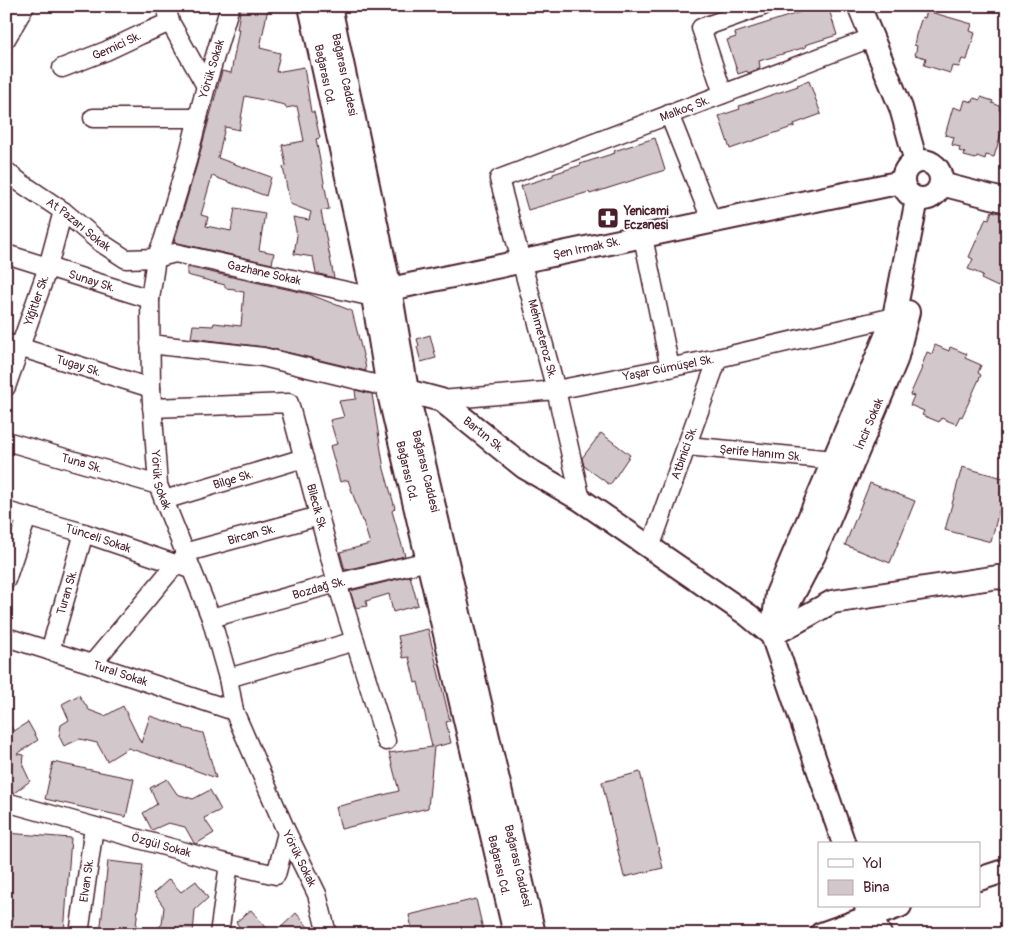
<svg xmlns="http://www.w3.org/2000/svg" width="1013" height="940" font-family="Pangolin,sans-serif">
	<rect width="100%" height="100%" fill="#fff"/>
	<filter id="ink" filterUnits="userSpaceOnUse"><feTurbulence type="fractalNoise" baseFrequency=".02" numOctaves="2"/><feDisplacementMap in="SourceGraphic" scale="10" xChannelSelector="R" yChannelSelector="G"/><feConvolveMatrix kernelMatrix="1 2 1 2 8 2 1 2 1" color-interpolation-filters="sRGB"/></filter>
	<g filter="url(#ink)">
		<g fill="#d2c7cb" stroke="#4a1f2b">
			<path d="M241,6h18l9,2 -8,40 20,5 -4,19 28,-5 7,45h3l6,26 -4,1 13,70 -8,2 13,67 -18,-5 -3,-16 -19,-3 3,-19 -4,-18 16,3 2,-8 -21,-8 -7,-37 3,-1 -4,-21 22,-4 -7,-35 -11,2 -1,-3 -40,-9 -6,34 -14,-3 -7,31 53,19 -5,19 -54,-20 -11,39 7,2 -2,9 25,5 4,-23 30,5 -6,37 15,3 -2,11 -98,-22 23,-78 25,-93 9,2 8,-44h-2z"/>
			<path d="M817,6h11l9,29 -32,10 1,2 -47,14 1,6h-1v2l-11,4 -1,-2 -9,3 -11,-34 9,-3 -1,-4 69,-22v-1z"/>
			<path d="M927,11l45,13 -2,7 5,2 -8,27 -5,-1 -3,8 -7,-1 -2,7 -26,-8 2,-7 -11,-3 2,-9 -3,-1 2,-10 6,-18 3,1z"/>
			<path d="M809,81l12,33 -27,10 1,2 -65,23 -11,-33 21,-7 -1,-3 59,-20 -1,-1z"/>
			<path d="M981,97l12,4 -1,2 8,3 -1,4 8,2v2l-13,43 -8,-2 -1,4 -8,-3 -1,3 -12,-3 1,-3 -6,-2 1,-4 -8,-2 2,-8 -9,-2 8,-28 9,3 3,-10 8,2 1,-4 6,2z"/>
			<path d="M655,138l10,32 -75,24 -1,-2 -61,18 -7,-24 32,-10v-2l28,-9 -1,-1 35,-11 -1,-2z"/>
			<path d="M992,211l15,4v70l-7,-2 -2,4 -17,-8 2,-4 -15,-6 5,-10 -4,-2 11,-25 6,-14 3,1z"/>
			<path d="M187,267l122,27 43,17 13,52 1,8 -101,-24 -74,-9 2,-13 20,1 1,-3 27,3 3,-34 -9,-1v-2l-10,-1v-3l-38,-10z"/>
			<path d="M430,335l6,23 -15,4 -4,-15 2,-1 -2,-7z"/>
			<path d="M935,345l14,6 1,-4 17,7 -2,4 16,7 -3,8 3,2 -19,42 -2,-1 -4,8 -15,-6 -2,4 -17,-7 2,-4 -14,-6 4,-9 -4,-1 12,-27h-1l6,-16 5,2z"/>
			<path d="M355,390l17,4 12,75 11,39 -3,3 13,45 -60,14 -5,-18 30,-8 -7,-23h-1l-14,-41 -8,2 -10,-36 7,-2 -7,-24 14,-3 -5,-16 17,-2z"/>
			<path d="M601,433l29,22 -20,30 -26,-19 -2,-8z"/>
			<path d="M962,467l45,12 -16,63 -46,-12z"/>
			<path d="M870,483l45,18 -25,62 -45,-18z"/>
			<path d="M410,576l8,29 -25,7 -4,-18 -23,7 1,5 -11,2 -6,-17z"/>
			<path d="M428,629l22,92 -4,1 5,21 -17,4 -6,61 -87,21 -5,-22 63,-16 -10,-38 43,-6 -14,-65 -3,1 -6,-26 -6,1 -5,-22z"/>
			<path d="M79,695l10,15 16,6 18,-10 18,37 9,-27 34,11 -1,1 20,5 13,45 -27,-10h1l-62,-20 -21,13 -10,-18 -17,-4 -16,7 -5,-10 2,-11 8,-5 -7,-16z"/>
			<path d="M6,720l8,11 14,-9 10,18 -21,14 7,1 -1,11 7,15 -16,12h-2l-6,-13z"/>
			<path d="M53,762l81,17 -8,38 -81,-18z"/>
			<path d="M640,772l23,96 -39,9 -22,-95z"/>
			<path d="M167,779l10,15 16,5 17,-9 11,20 -17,8 10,15 -18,11 -2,-1 -9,-16 -17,-4 -16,7 -9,-17 14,-9 -7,-16z"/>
			<path d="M6,833l65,5 -7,96h-30l-11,-1v-2l-17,-1z"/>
			<path d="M108,861l35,4 -8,69h-35z"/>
			<path d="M169,879l12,13 15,-11 12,17 -13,12 -2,24h-41l10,-10 2,-17 -10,-14z"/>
			<path d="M476,899l8,35h-71l-4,-19z"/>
			<path d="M251,910l21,24h-28l-8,-12z"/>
			<path d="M296,913l13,15 -6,6h-29z"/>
		</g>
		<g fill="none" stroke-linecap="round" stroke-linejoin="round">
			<g stroke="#4a1f2b" stroke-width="21">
				<g id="minor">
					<path d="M166,6l4,16 36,64"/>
					<path id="s1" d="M230,6l-24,80 -19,75 -24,80 -7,17 -6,41 1,89 7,97 53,133 17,60 6,33 53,122 30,61 10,40"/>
					<path d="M6,39l19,-33"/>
					<path id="s2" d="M62,68l44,-17 34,-16 30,-13"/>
					<path d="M723,94l-22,-66 62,-22"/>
					<path d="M669,114l43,108"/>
					<path d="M93,118h105"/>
					<path id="s3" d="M6,171l15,12 42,28 37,31 26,17 30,-1 19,-5 198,44 9,-4"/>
					<path d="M643,237l27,131"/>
					<path id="s4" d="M6,254l144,45"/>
					<path id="s5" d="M6,343l145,45"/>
					<path d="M150,344l113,13 136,33"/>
					<path id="s6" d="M6,387l42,-120 15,-56"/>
					<path id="s7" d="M441,400l115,-10 162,-32 176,-41"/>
					<path id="s8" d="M152,408l137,-5 48,180 49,158"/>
					<path id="s9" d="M6,441l152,44"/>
					<path id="s10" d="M687,446l147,14"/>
					<path id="s11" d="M164,500l140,-42"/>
					<path id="s12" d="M581,500l-25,-110 -57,-211 372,-141"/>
					<path id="s13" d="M6,511l78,22 106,36"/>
					<path id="s14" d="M650,548l68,-190"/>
					<path id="s15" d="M184,553l135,-37"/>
					<path d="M6,580l21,-63"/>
					<path id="s16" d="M211,618l126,-35 91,-22"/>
					<path id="s17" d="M6,637l86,27 142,47"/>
					<path id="s18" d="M50,651l34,-118"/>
					<path d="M92,664l84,-100"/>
					<path d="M228,678l127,-37"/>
					<path id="s19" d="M6,802l223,62 47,11 11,-42"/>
					<path id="s20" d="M79,934l15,-107"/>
					<path d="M219,934l10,-70"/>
				</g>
			</g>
			<g stroke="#4a1f2b" stroke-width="26">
				<g id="major">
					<path id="s21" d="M310,6l63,291 16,97 126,540"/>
					<path id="s22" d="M330,6l60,283 17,102 127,543"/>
					<path d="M859,6l42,102 15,54"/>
					<circle cx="922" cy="180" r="19"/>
					<path d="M941,184l66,17"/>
					<path id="s23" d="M390,289l512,-107"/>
					<path id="s24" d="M407,391l34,9 83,67 57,33 167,115 24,20"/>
					<path id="s25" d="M783,614l31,-59 82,-195 12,-48"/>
					<path d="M772,635l60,-33 166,-25 9,2"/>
					<path d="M844,844l-72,-209 5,-41 117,-277 23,-118"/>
					<path d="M979,879l28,-9"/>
					<path d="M866,906l4,11 10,17"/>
					<path d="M821,934l79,-28"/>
				</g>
			</g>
			<use href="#minor" stroke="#fff" stroke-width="18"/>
			<use href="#major" stroke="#fff" stroke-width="22"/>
		</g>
	</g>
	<defs>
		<g id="pharmacy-square" transform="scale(1.125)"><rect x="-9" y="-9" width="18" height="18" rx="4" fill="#4a1f2b" stroke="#fff"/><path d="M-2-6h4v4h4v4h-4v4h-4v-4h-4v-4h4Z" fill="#fff"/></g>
	</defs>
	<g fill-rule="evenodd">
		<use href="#pharmacy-square" x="608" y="218"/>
	</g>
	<g text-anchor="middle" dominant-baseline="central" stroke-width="4" stroke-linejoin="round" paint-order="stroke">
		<g font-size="12" fill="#4a1f2b" stroke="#fff">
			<text stroke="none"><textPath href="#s2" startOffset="59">Gemici Sk.</textPath></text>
			<text transform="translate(212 69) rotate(-73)">Yörük Sokak</text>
			<text stroke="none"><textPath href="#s21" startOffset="70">Bağarası Cd.</textPath></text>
			<text stroke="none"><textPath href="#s22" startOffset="70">Bağarası Caddesi</textPath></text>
			<text stroke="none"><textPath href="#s12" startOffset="530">Malkoç Sk.</textPath></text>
			<text stroke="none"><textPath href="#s3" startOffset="90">At Pazarı Sokak</textPath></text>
			<text stroke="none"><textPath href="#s23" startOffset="201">Şen Irmak Sk.</textPath></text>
			<text stroke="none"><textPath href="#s3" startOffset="290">Gazhane Sokak</textPath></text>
			<text stroke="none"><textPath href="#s4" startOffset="90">Sunay Sk.</textPath></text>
			<text stroke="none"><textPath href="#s6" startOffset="92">Yiğitler Sk.</textPath></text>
			<text transform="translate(542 339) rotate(75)">Mehmeteroz Sk.</text>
			<text stroke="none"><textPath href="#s5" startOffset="76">Tugay Sk.</textPath></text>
			<text stroke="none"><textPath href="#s7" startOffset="230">Yaşar Gümüşel Sk.</textPath></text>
			<text stroke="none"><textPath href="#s25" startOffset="209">İncir Sokak</textPath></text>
			<text stroke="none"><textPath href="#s24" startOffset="90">Bartın Sk.</textPath></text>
			<text stroke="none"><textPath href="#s14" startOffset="101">Atbinici Sk.</textPath></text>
			<text stroke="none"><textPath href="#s10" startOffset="74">Şerife Hanım Sk.</textPath></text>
			<text stroke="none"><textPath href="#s9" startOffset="79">Tuna Sk.</textPath></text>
			<text stroke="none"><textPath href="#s21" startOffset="475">Bağarası Cd.</textPath></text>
			<text stroke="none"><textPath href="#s22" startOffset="475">Bağarası Caddesi</textPath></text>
			<text stroke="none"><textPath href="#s1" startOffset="486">Yörük Sokak</textPath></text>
			<text stroke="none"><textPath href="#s11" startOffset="72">Bilge Sk.</textPath></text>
			<text stroke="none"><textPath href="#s8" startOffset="245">Bilecik Sk.</textPath></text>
			<text stroke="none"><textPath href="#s15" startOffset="70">Bircan Sk.</textPath></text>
			<text stroke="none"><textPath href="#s13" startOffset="96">Tünceli Sokak</textPath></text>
			<text stroke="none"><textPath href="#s16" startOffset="112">Bozdağ Sk.</textPath></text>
			<text stroke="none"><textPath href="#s18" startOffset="61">Turan Sk.</textPath></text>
			<text stroke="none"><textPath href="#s17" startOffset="120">Tural Sokak</textPath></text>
			<text stroke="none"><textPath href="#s19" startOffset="161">Özgül Sokak</textPath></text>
			<text stroke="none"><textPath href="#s1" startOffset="891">Yörük Sokak</textPath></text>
			<text stroke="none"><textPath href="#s21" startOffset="880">Bağarası Cd.</textPath></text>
			<text stroke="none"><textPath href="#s22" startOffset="880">Bağarası Caddesi</textPath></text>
			<text stroke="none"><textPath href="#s20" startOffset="54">Elvan Sk.</textPath></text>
		</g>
		<g font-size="12" font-weight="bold" fill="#4a1f2b" stroke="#fff" text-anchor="start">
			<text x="624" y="211">Yenicami<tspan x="624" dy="14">Eczanesi</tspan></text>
		</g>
	</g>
	<rect width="1013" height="940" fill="none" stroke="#fff" stroke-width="25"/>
	<rect x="12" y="12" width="988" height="915" fill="none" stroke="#4a1f2b" stroke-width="2" filter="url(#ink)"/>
	<rect x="818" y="842" width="162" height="65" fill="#ffffff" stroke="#b7a5aa"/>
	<rect x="828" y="859" width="25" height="8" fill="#ffffff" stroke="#b7a5aa"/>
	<text x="863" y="868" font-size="15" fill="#4a1f2b">Yol</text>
	<rect x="828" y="880" width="25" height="15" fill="#d2c7cb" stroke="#b7a5aa"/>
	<text x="863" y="892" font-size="15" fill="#4a1f2b">Bina</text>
</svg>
